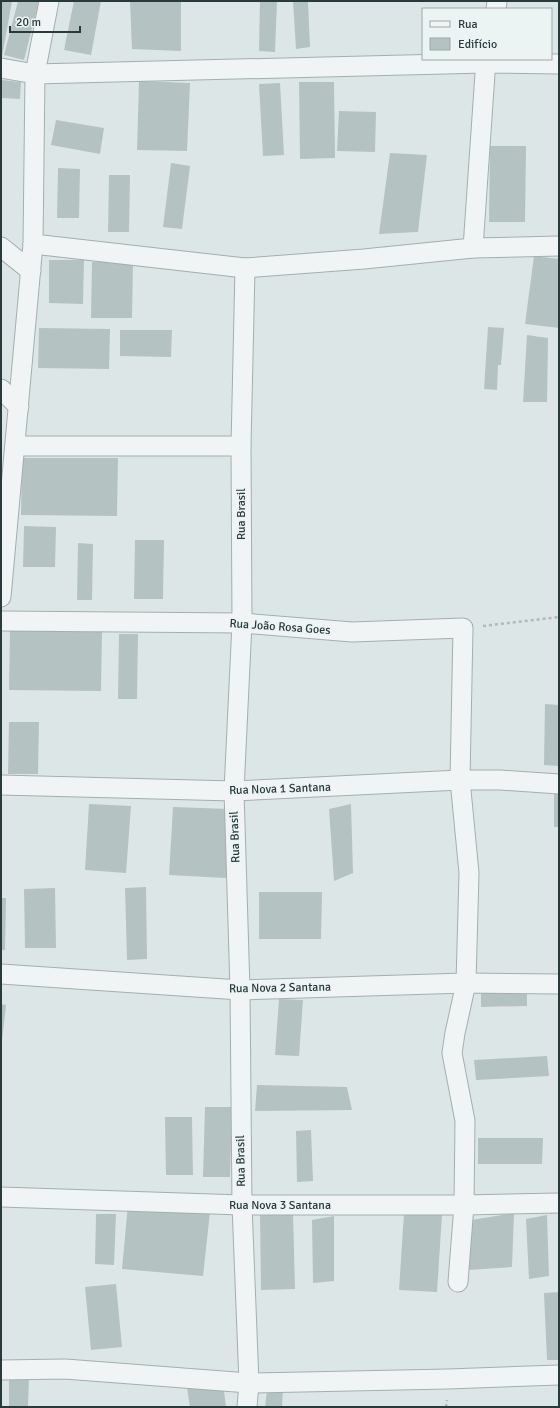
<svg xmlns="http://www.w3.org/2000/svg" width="560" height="1408" font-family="Signika,sans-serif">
	<rect width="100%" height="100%" fill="#dde6e6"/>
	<g fill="#b5c2c2">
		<path d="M1,1h11l-10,56h-1z"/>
		<path d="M18,1h21l-15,59 -20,-5z"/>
		<path d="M74,1h27l-10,54 -27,-5z"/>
		<path d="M130,1h51v50l-49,-2z"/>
		<path d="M260,1h17l-2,51 -16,-1z"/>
		<path d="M293,1h15l2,46 -14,2z"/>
		<path d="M1,80l20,2 -1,17 -19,-1z"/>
		<path d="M139,81l51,2 -3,68 -50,-1z"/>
		<path d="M299,82h35l1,76 -35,1z"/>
		<path d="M280,83l4,72 -21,1 -4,-72z"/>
		<path d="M339,111l37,1 -1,40 -38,-1z"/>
		<path d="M56,120l48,8 -4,26 -49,-9z"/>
		<path d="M490,146h36l-1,76h-36z"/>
		<path d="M390,153l37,2 -9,77 -39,2z"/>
		<path d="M171,163l19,3 -8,63 -19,-2z"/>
		<path d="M58,168l22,1 -1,49h-22z"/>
		<path d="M109,175h21l-1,57h-21z"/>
		<path d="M534,256l25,3v69l-34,-4z"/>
		<path d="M49,260h35l-1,44 -34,-1z"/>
		<path d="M92,262h41l-1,56h-41z"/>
		<path d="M488,327l16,1 -3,37h-3l-1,25 -13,-1z"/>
		<path d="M39,328l71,1 -1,40 -71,-1z"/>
		<path d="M120,330h52l-1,27 -51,-1z"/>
		<path d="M527,335l21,3 -1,64h-24z"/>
		<path d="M22,458h96l-1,58 -96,-1z"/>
		<path d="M24,526l32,1 -1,40h-32z"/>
		<path d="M135,540h29l-1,59h-29z"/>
		<path d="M78,543l15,1 -1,56h-15z"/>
		<path d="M10,630l92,1 -1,60 -92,-1z"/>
		<path d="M119,634h19l-1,65h-19z"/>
		<path d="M545,704l14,1v61l-15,-1z"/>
		<path d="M9,722h30l-1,52h-30z"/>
		<rect x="554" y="792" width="5" height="35"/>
		<path d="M89,804l42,2 -5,67 -41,-3z"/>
		<path d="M351,804l2,69 -19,8 -5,-72z"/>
		<path d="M173,807l56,2 -3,69 -57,-3z"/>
		<path d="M146,887l1,72 -20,1 -2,-72z"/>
		<path d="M55,888l1,60h-31l-1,-59z"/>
		<path d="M259,892h63l-1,47h-62z"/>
		<path d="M1,898h5l-1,52h-4z"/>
		<path d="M527,987v19l-46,1v-19z"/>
		<path d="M279,999l24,1 -4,56 -24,-1z"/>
		<path d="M1,1004l5,1 -4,36h-1z"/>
		<path d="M547,1056l2,20 -73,4 -2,-20z"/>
		<path d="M257,1085l90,2 5,23 -97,1z"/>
		<path d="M205,1107h27l-2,70h-27z"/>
		<path d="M165,1117h27l1,58h-27z"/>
		<path d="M311,1130l2,51 -16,1 -1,-51z"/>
		<path d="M478,1138h65l-1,26h-64z"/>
		<path d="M128,1204l82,8 -7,64 -81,-7z"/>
		<path d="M293,1212l2,77 -34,1 -1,-77z"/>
		<path d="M404,1213l38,2 -5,77 -38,-2z"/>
		<path d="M514,1213l-2,54 -44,3 3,-50z"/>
		<path d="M96,1214h20l-2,51 -19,-1z"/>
		<path d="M547,1215l2,61 -20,3 -3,-60z"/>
		<path d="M334,1216v65l-21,2 -1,-63z"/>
		<path d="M116,1284l6,63 -31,3 -6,-63z"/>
		<path d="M559,1292v68h-12l-3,-67z"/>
		<path d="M9,1375l20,1 -1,31h-19z"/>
		<path d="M223,1383l3,24h-36l-3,-19z"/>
		<path d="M283,1387l-1,20h-17l2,-17z"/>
	</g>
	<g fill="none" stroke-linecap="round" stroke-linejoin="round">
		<g stroke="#a3afaf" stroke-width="21">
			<g id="street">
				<path d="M496,9l1,-8"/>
				<path d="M1,68l34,6 450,-11 74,1"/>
				<path d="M33,244l212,24 119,-9 109,-11 86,-2"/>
				<path d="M1,247l30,24"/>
				<path d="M473,248l13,-189"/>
				<path d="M245,268l-4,178 1,177 -8,168 6,199 2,215 7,178 -2,24"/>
				<path d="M1,389l18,18"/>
				<path d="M15,446h226"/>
				<path d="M1,597l32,-353 2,-170 14,-73"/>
				<path d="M1,621l241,2 110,9 111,-4 -3,152 9,93 -3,110 -11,50 -3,20 13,68 -1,84 -6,77"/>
				<path d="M1,785l233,6 226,-11h40l59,4"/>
				<path d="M1,974l239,16 226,-7 93,1"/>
				<path d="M1,1197l241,8h222l95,-2"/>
				<path d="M1,1370l64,-1 184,14 199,-4 111,-4"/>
			</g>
		</g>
		<g stroke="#b0b8b9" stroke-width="2.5" stroke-dasharray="3 3" stroke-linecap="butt">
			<path d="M483,626l76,-9"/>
			<path d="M446,1407l1,-7"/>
		</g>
		<use href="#street" stroke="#f0f4f4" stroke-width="19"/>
	</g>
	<g text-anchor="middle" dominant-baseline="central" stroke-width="3" stroke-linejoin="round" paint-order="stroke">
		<g font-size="12" fill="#283a3b" stroke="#ecf3f3">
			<text transform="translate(241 514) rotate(-90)">Rua Brasil</text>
			<text transform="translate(280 627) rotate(4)">Rua João Rosa Goes</text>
			<text transform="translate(280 789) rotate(-2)">Rua Nova 1 Santana</text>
			<text transform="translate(235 837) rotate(-92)">Rua Brasil</text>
			<text transform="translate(280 988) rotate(-1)">Rua Nova 2 Santana</text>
			<text transform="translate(241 1161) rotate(-91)">Rua Brasil</text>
			<text x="280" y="1205">Rua Nova 3 Santana</text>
		</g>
	</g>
	<rect width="560" height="1408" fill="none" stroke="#283a3b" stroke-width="4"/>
	<rect x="422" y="8" width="130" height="52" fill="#ecf3f3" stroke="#9ea9a9"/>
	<rect x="430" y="21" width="20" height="6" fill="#f0f4f4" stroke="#9ea9a9"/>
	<text x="458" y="28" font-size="12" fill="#283a3b">Rua</text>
	<rect x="430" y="38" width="20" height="12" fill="#b5c2c2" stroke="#9ea9a9"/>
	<text x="458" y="48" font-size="12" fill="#283a3b">Edifício</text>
	<path d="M10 26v6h70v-6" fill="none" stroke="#283a3b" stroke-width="2"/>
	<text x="16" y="26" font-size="12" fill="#283a3b" stroke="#ecf3f3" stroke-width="3" paint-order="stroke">20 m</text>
</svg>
